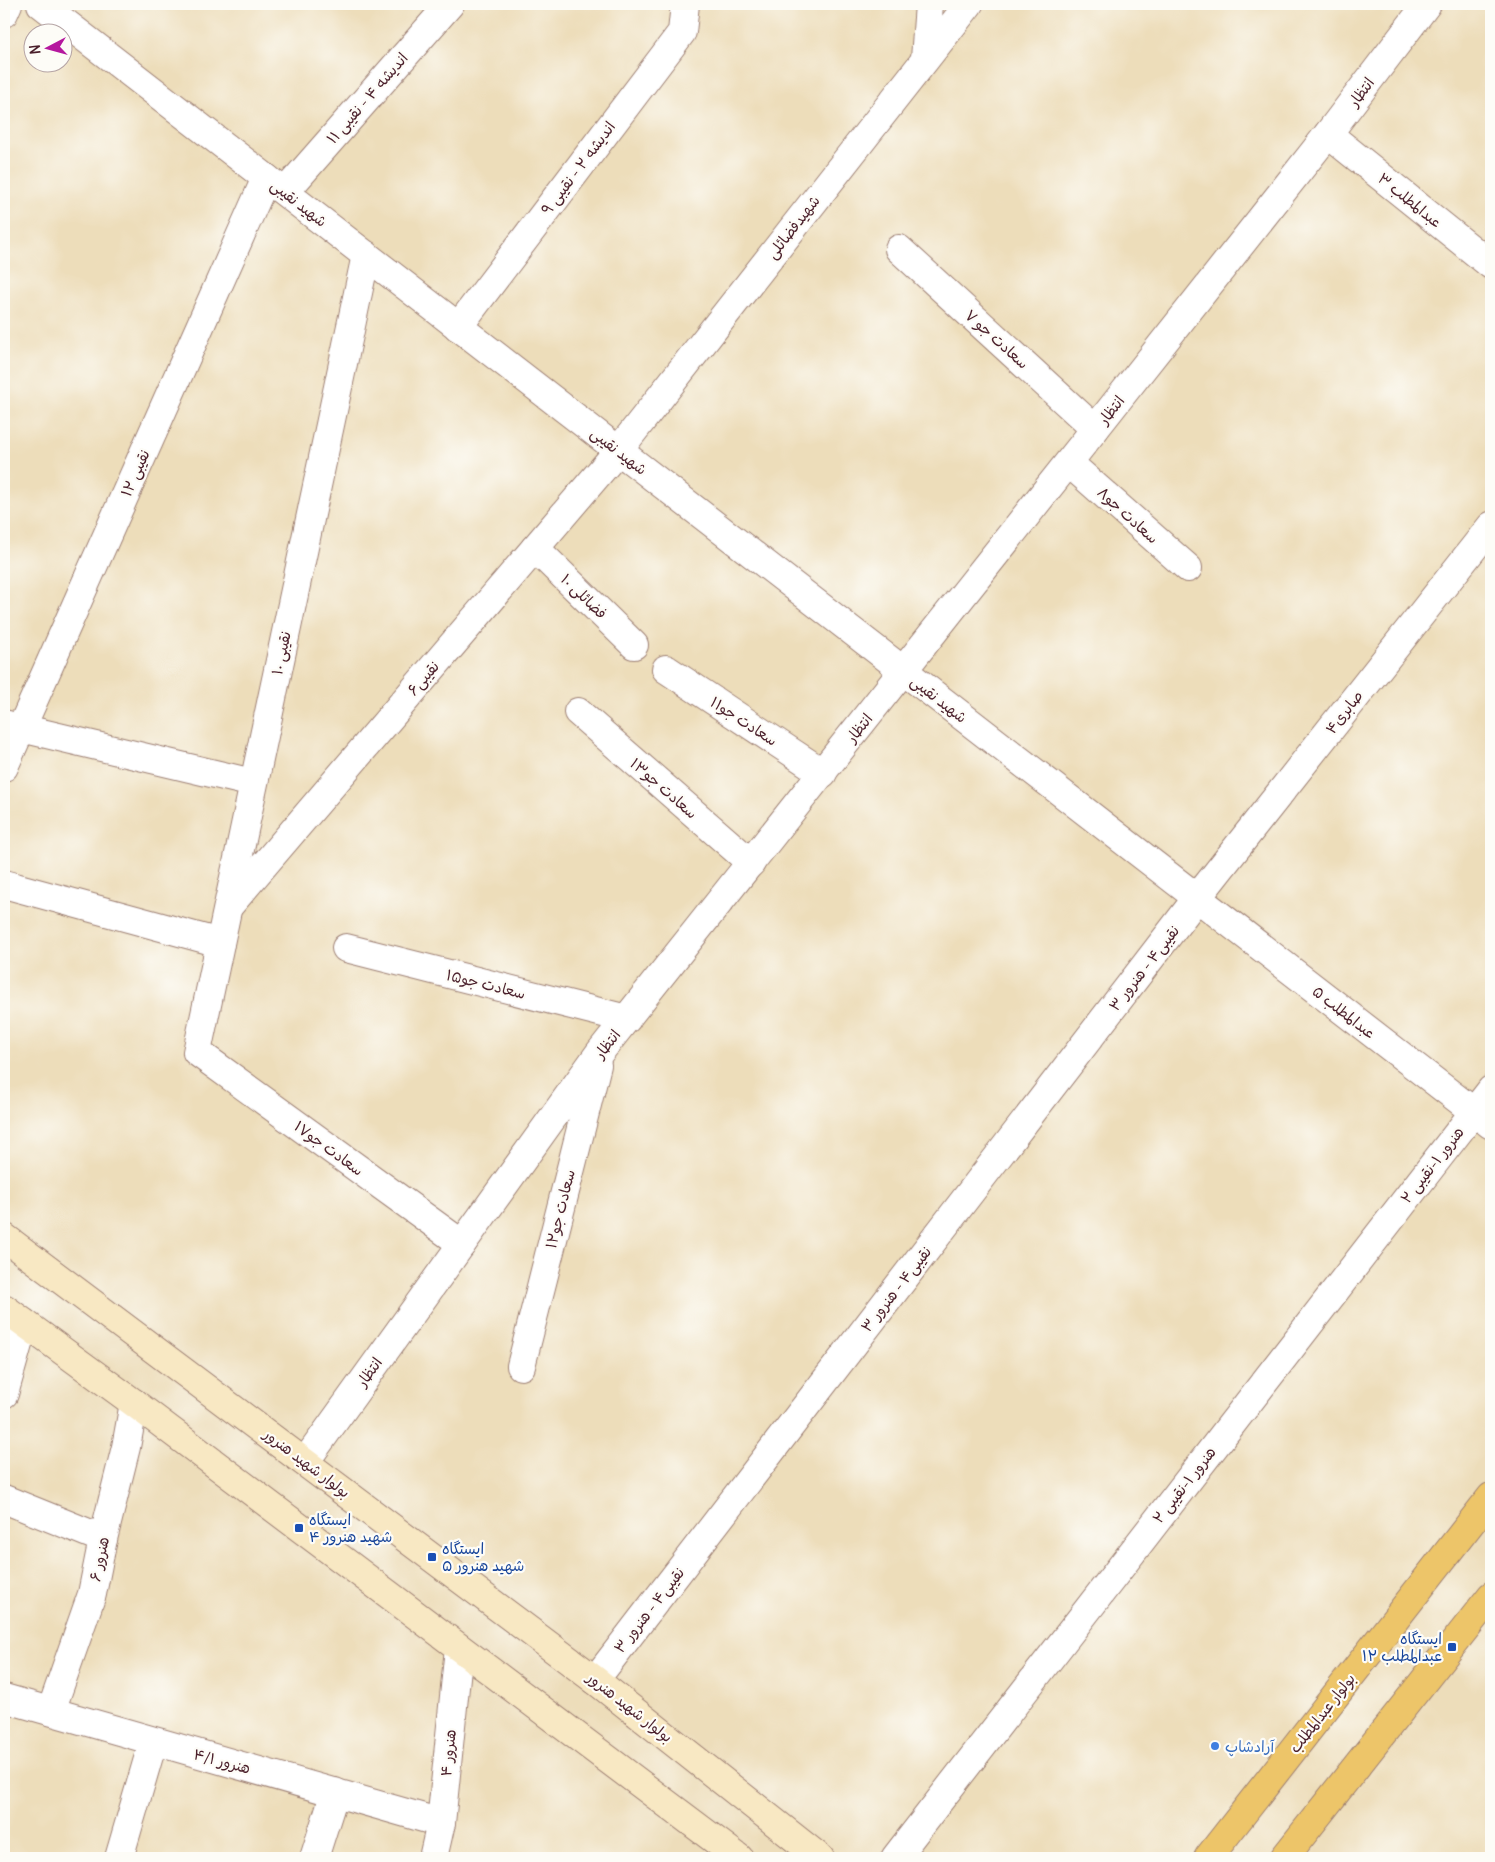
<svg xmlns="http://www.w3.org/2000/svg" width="1495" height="1862" font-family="Delius,'Playpen Sans Arabic',sans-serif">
	<rect width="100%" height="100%" fill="#fdfcf7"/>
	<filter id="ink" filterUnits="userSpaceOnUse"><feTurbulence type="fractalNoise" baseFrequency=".02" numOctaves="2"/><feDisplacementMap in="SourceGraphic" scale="10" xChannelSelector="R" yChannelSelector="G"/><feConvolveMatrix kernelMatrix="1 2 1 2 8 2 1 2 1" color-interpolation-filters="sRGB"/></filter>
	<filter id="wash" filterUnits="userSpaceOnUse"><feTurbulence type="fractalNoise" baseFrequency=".0096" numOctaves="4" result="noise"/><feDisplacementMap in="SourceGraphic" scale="20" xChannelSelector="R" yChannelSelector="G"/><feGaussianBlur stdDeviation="1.12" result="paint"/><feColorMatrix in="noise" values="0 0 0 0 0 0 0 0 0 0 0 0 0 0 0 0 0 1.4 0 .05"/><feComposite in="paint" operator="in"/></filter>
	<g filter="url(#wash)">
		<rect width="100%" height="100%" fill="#edddba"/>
	</g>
	<g filter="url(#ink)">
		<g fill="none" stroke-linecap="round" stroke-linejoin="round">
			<g stroke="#9c7e72" stroke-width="30">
				<g id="minor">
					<path d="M41,4l1450,1121"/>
					<path d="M4,13l4,-9"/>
					<path d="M925,59l4,-55"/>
					<path d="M1328,134l163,131"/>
					<path d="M285,192l165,-188"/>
					<path d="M899,249l196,180"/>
					<path d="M366,255l-169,797 265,192"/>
					<path d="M458,327l224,-295 3,-28"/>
					<path d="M1069,463l119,105"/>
					<path d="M535,548l99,97"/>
					<path d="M666,669l157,104"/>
					<path d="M578,712l173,151"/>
					<path d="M4,724l249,59"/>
					<path d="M4,767l262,-589"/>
					<path d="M4,884l216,59"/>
					<path d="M229,906l389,-455 351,-447"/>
					<path d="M346,948l281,71"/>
					<path d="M521,1366l76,-301"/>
					<path d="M4,1394l20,-71"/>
					<path d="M305,1462l295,-410 495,-623 233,-295 99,-130"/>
					<path d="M4,1499l99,40"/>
					<path d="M595,1680l602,-782 294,-372"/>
					<path d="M4,1698l437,125"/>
					<path d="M51,1711l41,-117 11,-55 23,-92 8,-44"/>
					<path d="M119,1858l34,-116"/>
					<path d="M314,1858l21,-66"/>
					<path d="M433,1858l8,-35 18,-175"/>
					<path d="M895,1858l596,-768"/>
				</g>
			</g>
			<g stroke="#9c7e72" stroke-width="30">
				<g id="secondary">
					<path d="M4,1237l591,443 225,178"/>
					<path d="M4,1308l130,95 605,455"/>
				</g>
			</g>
			<g stroke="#9c7e72" stroke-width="30">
				<g id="primary">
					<path d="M1208,1858l283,-361"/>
					<path d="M1284,1858l207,-262"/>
				</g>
			</g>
			<use href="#minor" stroke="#fff" stroke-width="28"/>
			<use href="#secondary" stroke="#f8e8c3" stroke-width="28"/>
			<use href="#primary" stroke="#edc569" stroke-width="28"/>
		</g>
	</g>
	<g fill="#1a4fb4" stroke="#fdfcf7" stroke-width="2">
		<rect x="294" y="1523" width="10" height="10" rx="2.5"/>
		<rect x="427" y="1552" width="10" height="10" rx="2.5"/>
		<rect x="1447" y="1642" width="10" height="10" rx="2.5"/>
	</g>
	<circle fill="#3f7fe0" stroke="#fdfcf7" stroke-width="2" cx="1215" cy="1746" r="5"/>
	<g text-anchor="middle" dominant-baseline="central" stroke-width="4.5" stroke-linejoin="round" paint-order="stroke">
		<g font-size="15" fill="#4a1f2b" stroke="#fdfcf7">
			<text transform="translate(1361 92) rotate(-53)">انتظار</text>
			<text transform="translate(367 98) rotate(-49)">اندیشه ۴ - نقیبی ۱۱</text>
			<text transform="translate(578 168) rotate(-53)">اندیشه ۲ - نقیبی ۹</text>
			<text transform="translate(1410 200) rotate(39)">عبدالمطلب ۳</text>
			<text transform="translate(299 203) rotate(38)">شهید نقیبی</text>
			<text transform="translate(793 227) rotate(-52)">شهیدفضائلی</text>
			<text transform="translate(997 339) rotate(42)">سعادت جو ۷</text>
			<text transform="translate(1111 410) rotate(-52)">انتظار</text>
			<text transform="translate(619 451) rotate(38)">شهید نقیبی</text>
			<text transform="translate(135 473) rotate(-66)">نقیبی ۱۲</text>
			<text transform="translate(1128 515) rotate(42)">سعادت جو۸</text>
			<text transform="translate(584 596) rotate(44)">فضائلی ۱۰</text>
			<text transform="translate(281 653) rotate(-78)">نقیبی ۱۰</text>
			<text transform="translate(423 678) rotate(-49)">نقیبی۶</text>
			<text transform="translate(939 699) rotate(38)">شهید نقیبی</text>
			<text transform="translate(1344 712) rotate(-52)">صابری۴</text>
			<text transform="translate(744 721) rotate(33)">سعادت جو۱۱</text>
			<text transform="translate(859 728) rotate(-51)">انتظار</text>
			<text transform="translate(664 788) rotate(41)">سعادت جو۱۳</text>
			<text transform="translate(1144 968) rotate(-52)">نقیبی۴ - هنرور ۳</text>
			<text transform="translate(486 984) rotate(14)">سعادت جو۱۵</text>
			<text transform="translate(1344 1012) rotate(38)">عبدالمطلب ۵</text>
			<text transform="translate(607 1044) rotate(-52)">انتظار</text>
			<text transform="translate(329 1148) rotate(36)">سعادت جو۱۷</text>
			<text transform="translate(1432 1165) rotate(-52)">هنرور ۱-نقیبی ۲</text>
			<text transform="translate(560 1209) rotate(-76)">سعادت جو۱۲</text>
			<text transform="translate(896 1289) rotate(-52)">نقیبی۴ - هنرور ۳</text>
			<text transform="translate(369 1372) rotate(-54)">انتظار</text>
			<text transform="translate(307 1463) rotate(37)">بولوار شهید هنرور</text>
			<text transform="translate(1184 1485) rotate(-52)">هنرور ۱-نقیبی ۲</text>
			<text transform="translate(99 1559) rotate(-78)">هنرور ۶</text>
			<text transform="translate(649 1610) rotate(-52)">نقیبی۴ - هنرور ۳</text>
			<text transform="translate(630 1707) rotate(38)">بولوار شهید هنرور</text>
			<text transform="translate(1322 1713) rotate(-52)">بولوار عبدالمطلب</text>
			<text transform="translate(448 1753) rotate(-84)">هنرور ۴</text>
			<text transform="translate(222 1761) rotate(15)">هنرور ۴/۱</text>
		</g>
		<g font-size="15" fill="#164399" stroke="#fdfcf7" text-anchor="start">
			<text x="309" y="1519">ایستگاه<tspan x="309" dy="17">شهید هنرور ۴</tspan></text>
			<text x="442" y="1548">ایستگاه<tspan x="442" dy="17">شهید هنرور ۵</tspan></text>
			<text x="1442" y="1638" text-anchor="end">ایستگاه<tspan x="1442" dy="17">عبدالمطلب ۱۲</tspan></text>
		</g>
		<g font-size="15" fill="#366cbe" stroke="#fdfcf7" text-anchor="start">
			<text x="1225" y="1746">آرادشاپ</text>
		</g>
	</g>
	<rect width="1495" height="1862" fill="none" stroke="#fdfcf7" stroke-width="20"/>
	<g transform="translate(48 48) rotate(264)"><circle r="24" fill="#fdfcf7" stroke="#b5a4a5"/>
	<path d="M0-4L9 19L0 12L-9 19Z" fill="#b5179e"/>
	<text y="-8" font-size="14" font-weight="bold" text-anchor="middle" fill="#4a1f2b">N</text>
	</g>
</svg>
